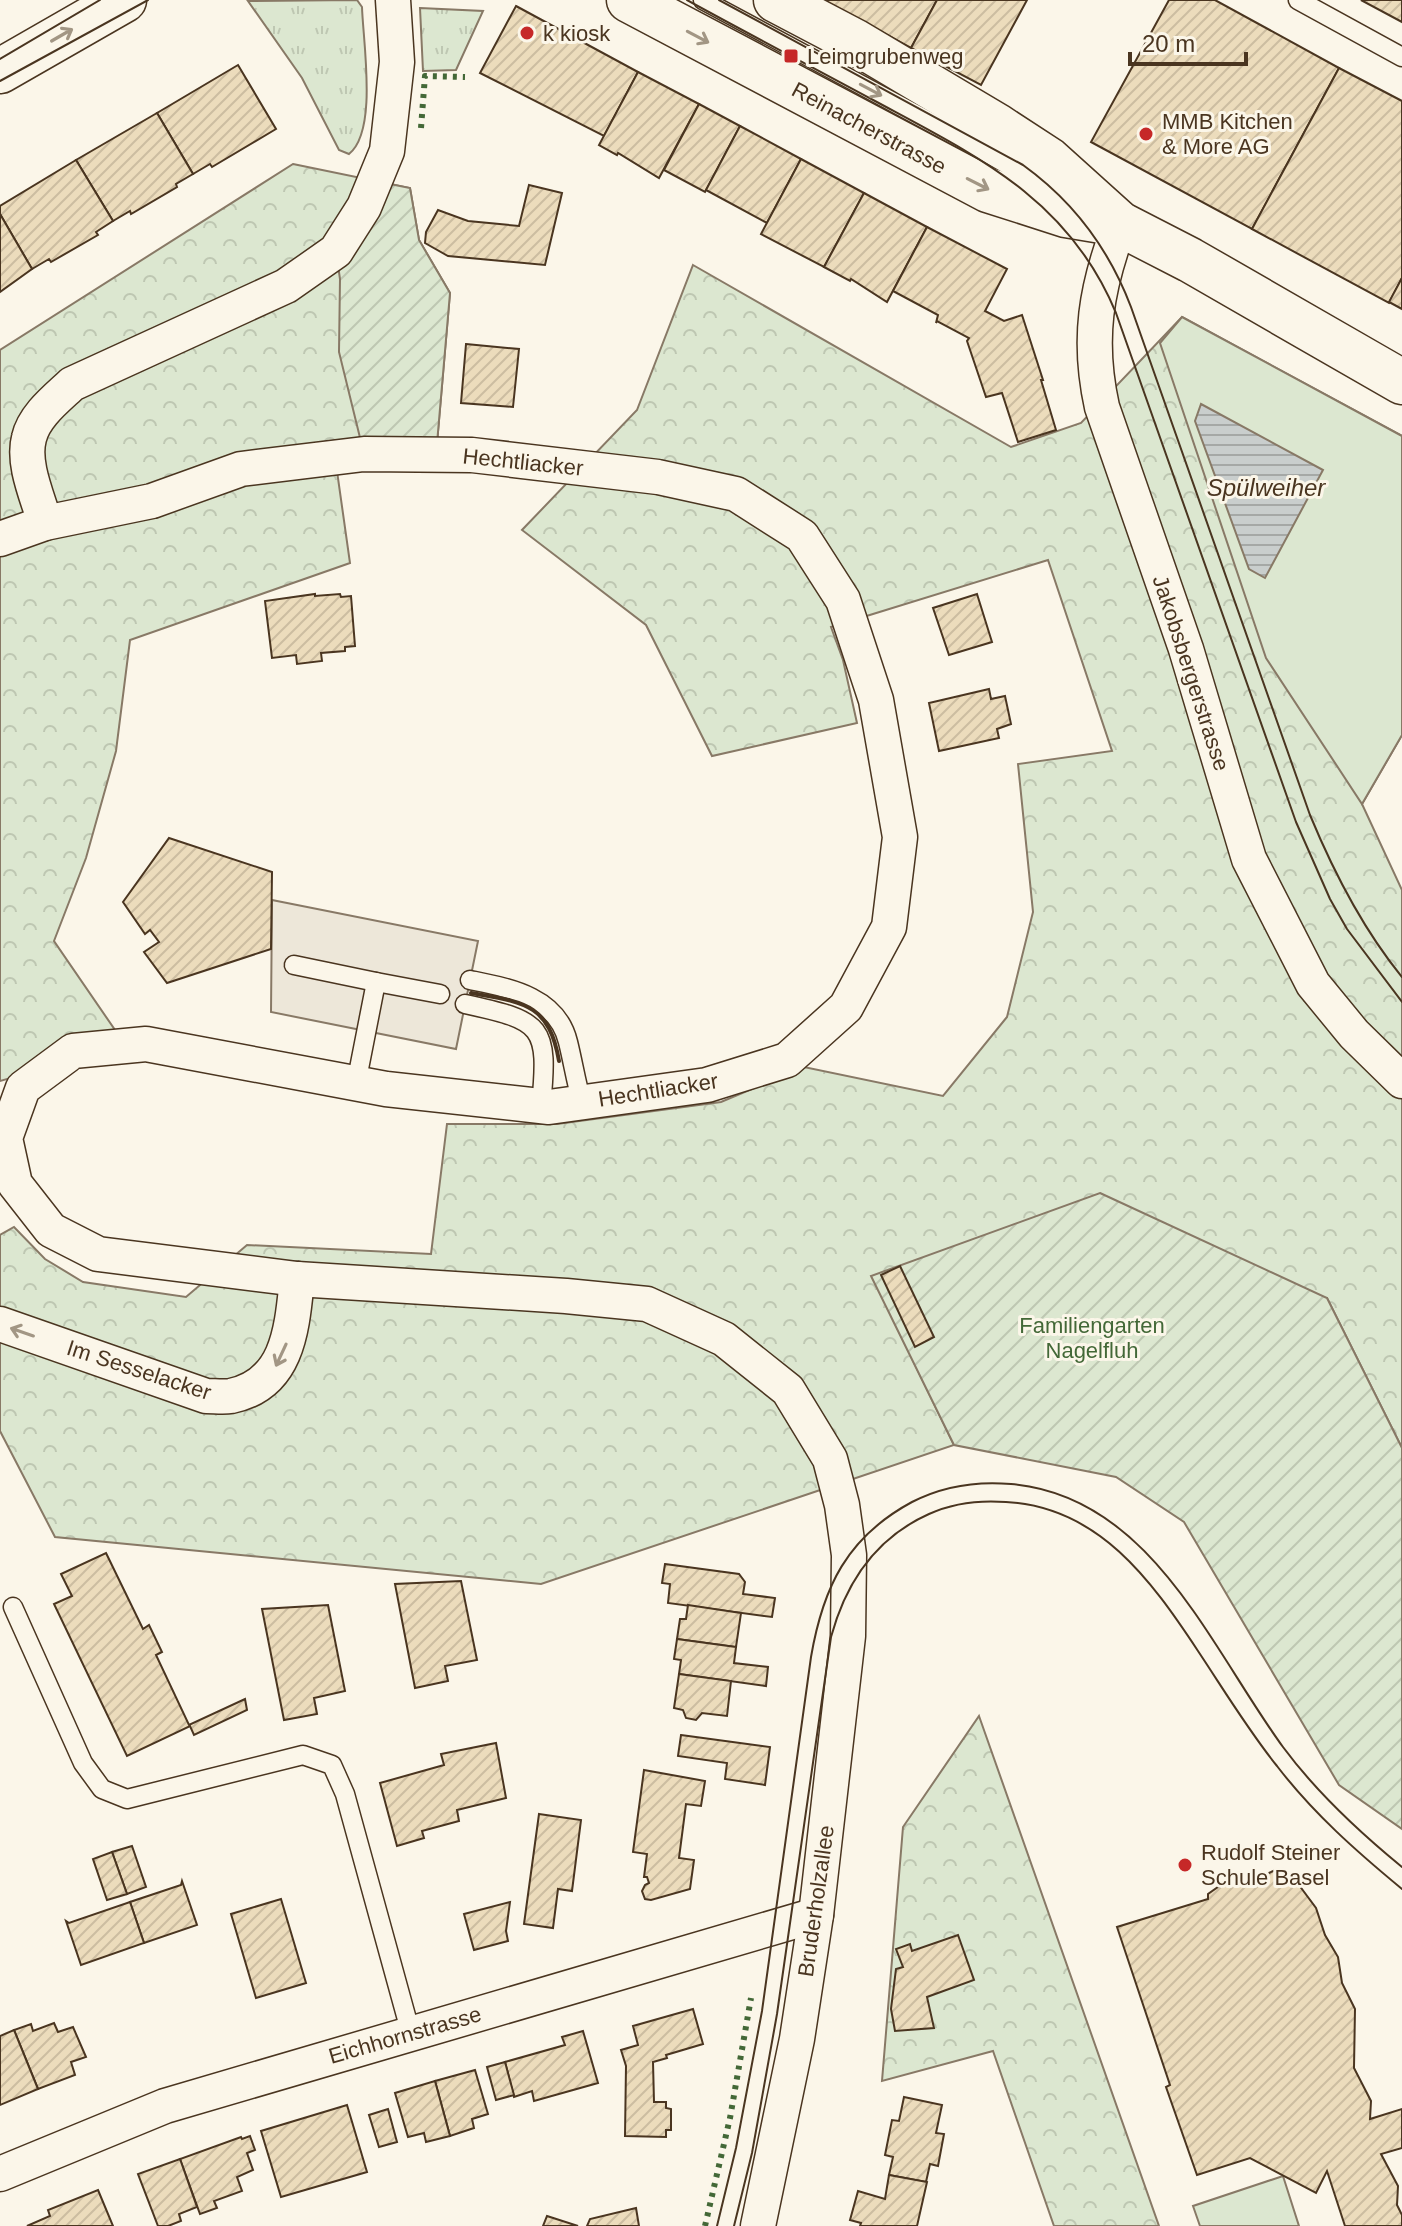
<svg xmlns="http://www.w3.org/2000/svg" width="1402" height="2226" font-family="Helvetica,sans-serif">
	<defs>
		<pattern id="grass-tufts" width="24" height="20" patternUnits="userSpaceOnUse" patternTransform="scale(2)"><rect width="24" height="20" fill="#dce7d0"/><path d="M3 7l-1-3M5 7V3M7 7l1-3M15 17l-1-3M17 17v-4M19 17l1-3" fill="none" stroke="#bec7b2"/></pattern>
		<pattern id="forest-crowns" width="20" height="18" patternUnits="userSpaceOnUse" patternTransform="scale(2)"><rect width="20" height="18" fill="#dce7d0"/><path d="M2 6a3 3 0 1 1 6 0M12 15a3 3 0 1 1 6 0" fill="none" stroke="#bec7b2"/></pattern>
		<pattern id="garden-furrows" width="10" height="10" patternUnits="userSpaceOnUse" patternTransform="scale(2)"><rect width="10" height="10" fill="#dce7d0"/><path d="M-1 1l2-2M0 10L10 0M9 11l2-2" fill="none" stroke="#bec7b2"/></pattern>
		<pattern id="water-rules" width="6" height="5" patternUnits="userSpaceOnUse" patternTransform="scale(2)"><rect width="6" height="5" fill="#c9cecd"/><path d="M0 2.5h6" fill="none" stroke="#a5a8a6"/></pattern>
		<pattern id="building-hatch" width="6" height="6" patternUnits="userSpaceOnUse" patternTransform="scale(2)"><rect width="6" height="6" fill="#ecdcbc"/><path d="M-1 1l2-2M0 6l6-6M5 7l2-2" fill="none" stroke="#ccbda1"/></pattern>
	</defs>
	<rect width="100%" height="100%" fill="#fbf6e9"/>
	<g fill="url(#grass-tufts)" stroke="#887966" stroke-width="2">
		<path d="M357,0l5,7c1,35 16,124 -13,147l-10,-4 -37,-72 -54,-77z"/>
		<path d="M420,8l63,3 -27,59 -33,1z"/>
	</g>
	<g fill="url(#forest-crowns)" stroke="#887966" stroke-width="2">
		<path d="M293,164l117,24 9,52 31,53 -14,162 -101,2 15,106 -220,77 -14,111 -30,107 -32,83 72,105 -126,35v-731z"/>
		<path d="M693,265l318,182 70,-24 101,-106 220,119v299l-40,69 40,86v558l-75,-150 -455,-22 82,169 -413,139 -486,-47 -55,-106v-196l14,-8 31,32 38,23 103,15 61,-52 184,9 16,-130h110l164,-22 83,-35 139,29 64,-79 26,-105 -15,-148 94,-13 -64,-191 -217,67 12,33 14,63 -145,33 -66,-131 -124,-95 115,-120z"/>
		<path d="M979,1716l180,510h-105l-61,-175 -111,30 21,-254z"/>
	</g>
	<g fill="#dce7d0" stroke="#887966" stroke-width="2">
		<path d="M1182,317l220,119v299l-40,69 -96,-146 -106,-315z"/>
		<path d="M1283,2176l16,50h-99l-7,-20z"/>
	</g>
	<g fill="url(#garden-furrows)" stroke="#887966" stroke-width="2">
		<path d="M375,181l35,7 9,52 31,53 -14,162 -72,-1 -25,-102 1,-73 -4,-28z"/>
		<path d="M1100,1193l227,105 75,150v381l-63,-44 -155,-263 -68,-45 -162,-32 -83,-169z"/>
	</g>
	<path fill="#ede7d9" stroke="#887966" stroke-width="2" d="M272,900l206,41 -22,108 -185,-37z"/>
	<path fill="url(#water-rules)" stroke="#887966" stroke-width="2" d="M1201,404l122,66 -58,108 -16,-9 -54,-148z"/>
	<g fill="url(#building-hatch)" stroke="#4a3520" stroke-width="2">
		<path d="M823,0h114l-26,48z"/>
		<path d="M937,0h90l-46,85 -70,-37z"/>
		<path d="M1169,0h46l124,68 -87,161 -161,-87z"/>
		<path d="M1361,0h41v22z"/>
		<path d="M516,6l122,66 -34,64 -124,-63z"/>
		<path d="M238,65l38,64 -64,38 -2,-3 -17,10 -36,-61z"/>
		<path d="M1339,68l63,33v177l-13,25 -137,-74z"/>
		<path d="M638,72l61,32 -40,74 -41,-25 -1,2 -18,-10z"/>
		<path d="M699,104l41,22 -35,66 -41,-22z"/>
		<path d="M157,113l36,61 -17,10 1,3 -46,27 -1,-3 -17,10 -37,-61z"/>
		<path d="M740,126l61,33 -34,64 -61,-33z"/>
		<path d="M801,159l63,34 -40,74 -63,-33z"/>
		<path d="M76,160l37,61 -17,11 2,3 -47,27 -2,-3 -17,10 -32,-55v-8z"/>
		<path d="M529,185l33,8 -17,72 -97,-9 -23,-13 1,-11 12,-22 30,11 51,5z"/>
		<path d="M864,193l63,34 -40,75 -36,-23 -1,2 -26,-14z"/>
		<path d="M0,214l32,55 -32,23z"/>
		<path d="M927,227l80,42 -22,42 19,10 18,-6 21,65h-2l15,50 -38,12 -16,-49 -16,4 -19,-56 2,-3 -32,-17 -1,2 2,-8 -45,-24z"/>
		<path d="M1402,278v31l-13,-7z"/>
		<path d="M466,344l53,5 -6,58 -52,-4z"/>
		<path d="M315,594v2l25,-2 1,3 10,-1 4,50 -10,1v4l-24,2 1,8 -25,3 -1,-9 -24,3 -7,-57z"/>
		<path d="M977,594l15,48 -43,13 -16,-47z"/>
		<path d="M989,689l2,10 14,-3 6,28 -14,5 2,9 -60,13 -10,-48z"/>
		<path d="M169,838l103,34 -1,77 -104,34 -23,-31 15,-10 -9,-12 -5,4 -22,-32z"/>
		<path d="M900,1266l34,71 -19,10 -34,-72z"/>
		<path d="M106,1553l37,76 6,-4 13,27 -6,3 33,70 56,-26 2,11 -53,25 -4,-9 -63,30 -73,-152 18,-8 -11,-22z"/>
		<path d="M665,1564l74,10 6,8 -2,12 32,4 -3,19 -104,-14 2,-19 -8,-1z"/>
		<path d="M461,1581l16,79 -32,6 3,15 -33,7 -20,-104z"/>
		<path d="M328,1605l17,86 -31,7 3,16 -33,6 -22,-111z"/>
		<path d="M688,1605l53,8 -5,34 -59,-8 3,-20h6z"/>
		<path d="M677,1639l59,8 -2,16 34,4 -2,19 -87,-12 2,-14 -7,-1z"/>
		<path d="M679,1674l52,7 -4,35 -25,-3 -6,7 -10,-2 -3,-8 -9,-2z"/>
		<path d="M681,1735l89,12 -5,38 -40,-6 2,-16 -49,-7z"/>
		<path d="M496,1743l10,55 -49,12 2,11 -37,10 2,7 -27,8 -17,-63 64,-18 -3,-11z"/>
		<path d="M644,1770l61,11 -4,25 -15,-2 -7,54 15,2 -4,29 -39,11 -6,-1 -3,-8 3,-6 4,-2 -2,-6h-3l3,-23 -14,-2z"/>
		<path d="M539,1814l42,6 -9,71 -14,-2 -5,39 -29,-4z"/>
		<path d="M132,1846l14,41 -19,7 -15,-42z"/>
		<path d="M112,1852l15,42 -20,6 -14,-41z"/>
		<path d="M1280,1868l10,5 26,35 9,27 13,22 4,26 13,26 -1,59 17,33 -1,18 32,-10v39l-21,6 17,32 -1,19 5,10v11h-57l-18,-55 -11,22 -66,-35 -53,17 -31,-88 4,-2 -53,-158 91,-28v-5l10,-7 35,-7z"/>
		<path d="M182,1881l15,44 -53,18 -14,-41 51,-17z"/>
		<path d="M281,1899l25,84 -50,15 -25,-84z"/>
		<path d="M130,1902l14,41 -63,22 -15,-44 3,2z"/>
		<path d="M510,1902l-4,29 2,10 -34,9 -10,-36z"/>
		<path d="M958,1935l16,45 -47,17 7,31 -39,3 -4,-22 5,-40 7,-2 -7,-18 14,-5 2,7z"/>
		<path d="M693,2009l10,35 -37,11 1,3 -14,4 1,40h12v6l5,1v21h-5v7l-41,-1 1,-70 -5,-16 17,-5 -5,-19z"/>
		<path d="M54,2023l4,9 15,-5 13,30 -15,5 4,13 -37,14 -24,-59 17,-6 2,7z"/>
		<path d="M14,2030l24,59 -38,16v-69z"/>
		<path d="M583,2031l15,52 -64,18 -2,-10 -18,6 -9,-35 60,-17 -3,-8z"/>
		<path d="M505,2062l9,33 -18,5 -9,-33z"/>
		<path d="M475,2070l13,44 -16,5 2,9 -24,8 -15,-55z"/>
		<path d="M435,2081l15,55 -24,6 -2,-9 -16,4 -13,-44z"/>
		<path d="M904,2097l38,8 -6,28 8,1 -6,32 -8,-2 -4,18 -37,-7 4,-18 -8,-2 7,-35 7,1z"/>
		<path d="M347,2105l20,67 -86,25 -20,-66z"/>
		<path d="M388,2109l9,33 -18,5 -10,-32z"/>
		<path d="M250,2136l5,14 -8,3 6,17 -16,7 5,14 -28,10 3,7 -17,6 -20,-55 61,-22 1,2z"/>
		<path d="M180,2159l17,48 -18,7 2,7 -13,5h-10l-20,-52z"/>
		<path d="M889,2175l38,7 -10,44h-57l1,-3 -11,-3 8,-29 27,8z"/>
		<path d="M98,2190l15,36h-86l23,-10 -2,-6z"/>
		<path d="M636,2208l3,18h-52l3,-7z"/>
		<path d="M547,2216l31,10h-35z"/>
	</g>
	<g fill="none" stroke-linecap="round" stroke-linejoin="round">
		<g stroke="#4a3520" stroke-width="21">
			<g id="lane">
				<path d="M703,0l272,146 35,20 35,28"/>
				<path d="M1298,0l104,57"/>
				<path d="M294,965l82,17"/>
				<path d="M470,980c39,8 87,16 98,62 5,20 8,40 14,61"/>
				<path d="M465,1004c78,17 84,21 76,102"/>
				<path d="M356,1084l20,-102 64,12"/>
				<path d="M13,1607l70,156 19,26 25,10 176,-44 29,10 13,29 66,240"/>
			</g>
		</g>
		<g stroke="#4a3520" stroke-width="37">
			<g id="street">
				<path d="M1120,224c-24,64 -33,115 -18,183l84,242 63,210 64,125 41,50 48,47"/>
				<path d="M45,523c-7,-25 -23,-59 -16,-85 5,-22 27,-39 43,-54l214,-98 50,-35 28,-44 23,-56 10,-89 -4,-62"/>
				<path d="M0,539l45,-16 107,-22 89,-32 123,-15 108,1 186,22 78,17 66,42 41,64 33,100 24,137 -11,90 -43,80 -59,53 -80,25 -158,22 -163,-18 -240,-45 -73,7 -50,37 -18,50 10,46 36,46 47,24 199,25 269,17 81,8 77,35 64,51 42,69 12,46 7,50 -1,81 -32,279 -19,124 -39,187"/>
				<path d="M0,1324l206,72c8,0 18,1 25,0 58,-12 61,-69 66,-117"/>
				<path d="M0,2174l165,-68 651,-191"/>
			</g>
		</g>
		<g stroke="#4a3520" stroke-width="47">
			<path id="secondary" d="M0,71l124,-71"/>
		</g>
		<g stroke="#4a3520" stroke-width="47">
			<g id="primary">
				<path d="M629,0l359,190 78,25 54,9"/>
				<path d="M776,0l78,41 143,85 52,34 71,64 70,36 212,122"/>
			</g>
		</g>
		<use href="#lane" stroke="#fbf6e9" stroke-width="18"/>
		<use href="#street" stroke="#fbf6e9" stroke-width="34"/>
		<use href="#secondary" stroke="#fbf6e9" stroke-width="44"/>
		<use href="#primary" stroke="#fbf6e9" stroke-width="44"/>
		<g stroke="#4a3520" stroke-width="2">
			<path d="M687,0c62,34 125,67 188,101 102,55 194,98 241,212l180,509 34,77 17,30 55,73"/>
			<path d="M719,0l304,165c50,36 86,84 108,142l179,508c24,58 52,113 92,162"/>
			<path d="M0,59l100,-59"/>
			<path d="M0,81l148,-81"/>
			<path d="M717,2226l19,-78 26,-137 49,-354c12,-70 36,-120 101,-155 31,-16 65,-21 99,-18 140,12 199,163 272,263 34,46 75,84 119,120"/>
			<path d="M734,2226l18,-73 25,-139 54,-377c15,-55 44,-99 98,-123 24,-11 50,-14 77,-12 93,5 145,78 192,149 26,39 50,79 79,115 36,47 79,85 125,123"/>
		</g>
		<g stroke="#436837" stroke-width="6" stroke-dasharray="4 6" stroke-linecap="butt">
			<path d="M421,128l4,-52 40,1"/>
			<path d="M705,2226l25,-108 21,-120"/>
		</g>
		<path stroke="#4a3520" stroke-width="4" d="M471,993c52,9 78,10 88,68"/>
	</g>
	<defs><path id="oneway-shaft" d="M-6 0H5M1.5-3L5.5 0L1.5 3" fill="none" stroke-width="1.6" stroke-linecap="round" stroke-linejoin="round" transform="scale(2)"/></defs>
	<g stroke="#a29684">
		<use href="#oneway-shaft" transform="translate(62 35) rotate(-30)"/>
		<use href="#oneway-shaft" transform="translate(698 37) rotate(28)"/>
		<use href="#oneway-shaft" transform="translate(871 90) rotate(28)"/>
		<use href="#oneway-shaft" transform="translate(978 184) rotate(27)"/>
		<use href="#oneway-shaft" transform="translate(22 1332) rotate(-161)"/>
		<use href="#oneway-shaft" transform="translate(281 1355) rotate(115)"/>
	</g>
	<g fill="#c62828" stroke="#fbf6e9" stroke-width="3">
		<circle cx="527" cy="33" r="8"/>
		<rect x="783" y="48" width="16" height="16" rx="4"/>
		<circle cx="1146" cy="134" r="8"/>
		<circle cx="1185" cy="1865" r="8"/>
	</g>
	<g text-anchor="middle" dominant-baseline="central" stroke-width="6" stroke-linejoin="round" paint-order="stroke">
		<g font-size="22" fill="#4a3520" stroke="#fbf6e9" text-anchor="start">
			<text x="543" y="33">k kiosk</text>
			<text x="807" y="56">Leimgrubenweg</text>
			<text x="1162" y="121">MMB Kitchen<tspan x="1162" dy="25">&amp; More AG</tspan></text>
			<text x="1201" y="1852">Rudolf Steiner<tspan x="1201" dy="25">Schule Basel</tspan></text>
		</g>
		<g font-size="22" fill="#4a3520" stroke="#fbf6e9">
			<text transform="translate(869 128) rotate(28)">Reinacherstrasse</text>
			<text transform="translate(523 462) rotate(6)">Hechtliacker</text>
			<text transform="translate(1191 673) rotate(72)">Jakobsbergerstrasse</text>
			<text transform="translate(658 1090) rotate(-9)">Hechtliacker</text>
			<text transform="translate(139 1370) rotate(18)">Im Sesselacker</text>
			<text transform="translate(816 1901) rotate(-82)">Bruderholzallee</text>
			<text transform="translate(405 2035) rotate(-16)">Eichhornstrasse</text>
		</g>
		<g font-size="22" fill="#436837" stroke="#fbf6e9">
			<text x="1092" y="1325">Familiengarten<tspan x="1092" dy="25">Nagelfluh</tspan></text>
		</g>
		<g font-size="24" font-style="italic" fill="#4a3520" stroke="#fbf6e9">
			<text x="1266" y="487">Spülweiher</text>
		</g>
	</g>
	<path d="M1130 52v12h116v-12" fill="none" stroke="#4a3520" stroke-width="4"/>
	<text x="1142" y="52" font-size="24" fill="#4a3520" stroke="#fbf6e9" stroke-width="6" paint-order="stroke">20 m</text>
</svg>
